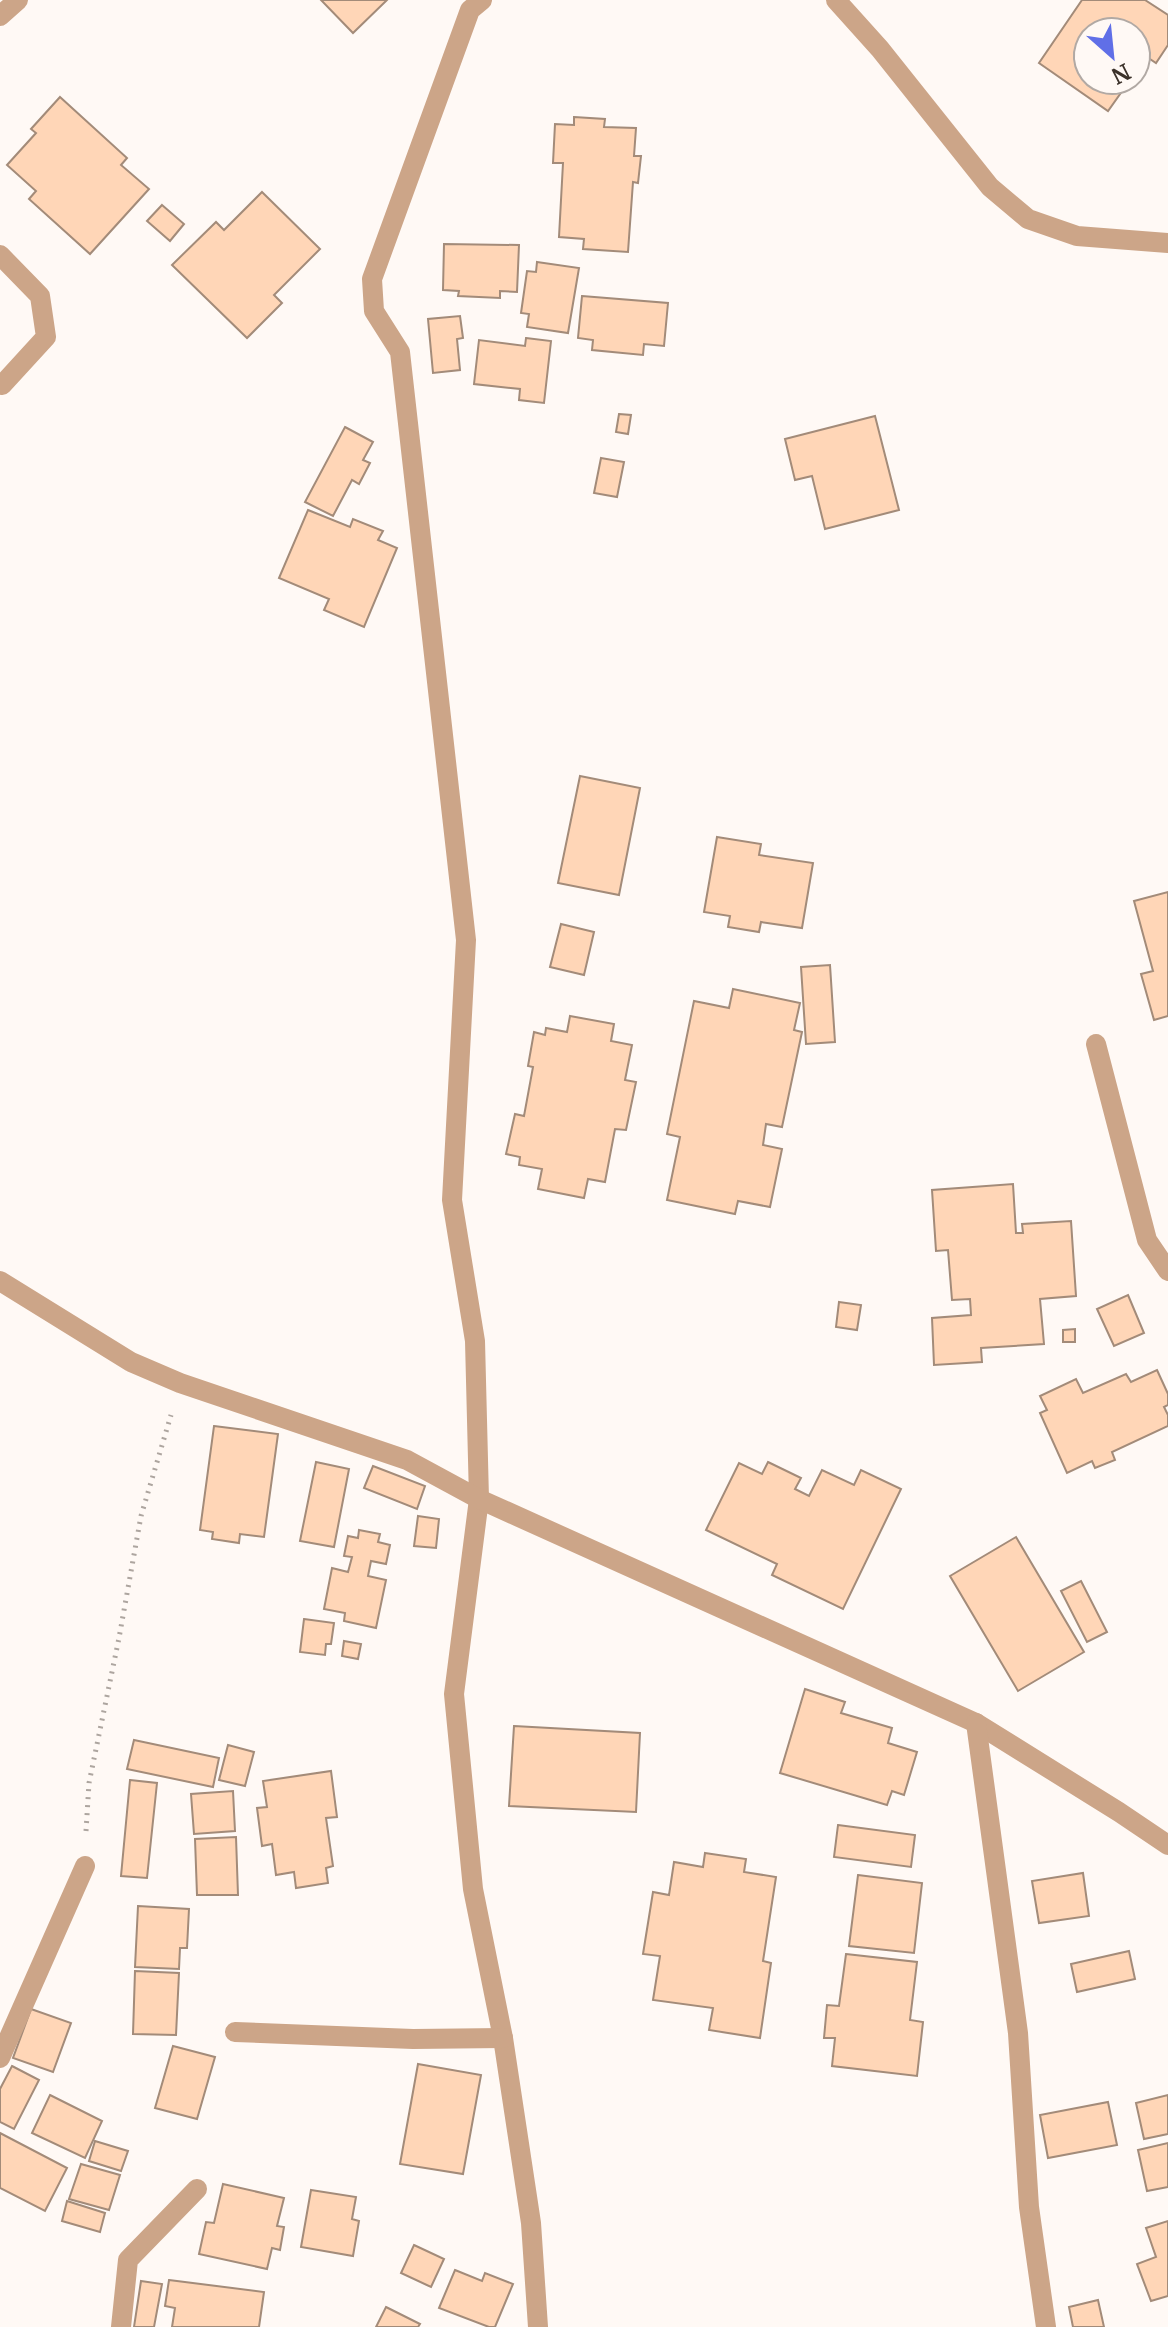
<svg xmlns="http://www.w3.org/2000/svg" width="1168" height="2327" font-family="Merriweather,serif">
	<rect width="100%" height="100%" fill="#fff9f5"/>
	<g fill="#ffd6b7" stroke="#a38b79" stroke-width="2">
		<path d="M321,0h66l-34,33z"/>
		<path d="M1082,0h63l23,15v30l-12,18 -9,-6 -11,15v-40h-48v48h42l-22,31 -69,-48z"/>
		<path d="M60,97l67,61 -6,7 28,24 -59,65 -61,-55 7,-8 -29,-26 29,-32 -5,-4z"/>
		<path d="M574,117l31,2 -1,8 32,1 -2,28h7l-3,27 -5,-1 -5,70 -45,-3 1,-10 -25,-2 4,-74h-10l2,-39 19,1z"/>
		<path d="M262,192l58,57 -46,46 8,8 -35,35 -75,-73 44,-43 8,8z"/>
		<path d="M162,205l22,19 -14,17 -23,-20z"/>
		<path d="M444,244l75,1 -2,47 -17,-1v7l-42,-2 1,-5 -16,-1z"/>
		<path d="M537,262l42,6 -11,65 -41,-6 2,-13 -8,-1 6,-42 9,1z"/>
		<path d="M582,296l86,7 -4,43 -20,-2 -1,11 -51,-5 1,-10 -15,-2z"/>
		<path d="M460,316l3,22 -6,1 3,31 -27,3 -5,-54z"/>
		<path d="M526,338l25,3 -7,62 -25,-3 1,-11 -46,-5 5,-44 46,6z"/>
		<path d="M619,414l12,1 -3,19 -12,-2z"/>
		<path d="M875,416l24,94 -74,19 -13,-53 -17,4 -10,-41z"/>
		<path d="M345,427l28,15 -10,18 7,3 -11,21 -7,-4 -19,36 -28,-14z"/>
		<path d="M601,458l23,4 -7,35 -23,-4z"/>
		<path d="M308,510l42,17 3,-8 30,12 -5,9 19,8 -33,79 -40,-17 5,-11 -50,-21z"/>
		<path d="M580,776l60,12 -21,107 -61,-12z"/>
		<path d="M717,837l44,7 -2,11 54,8 -11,65 -41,-6 -2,10 -31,-5 2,-11 -26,-4z"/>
		<path d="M1168,892v124l-14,4 -13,-46 12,-3 -19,-70z"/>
		<path d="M561,924l33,8 -10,43 -34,-8z"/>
		<path d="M830,965l5,77 -29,2 -5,-77z"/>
		<path d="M733,989l67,14 -6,27 8,2 -20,95 -16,-3 -3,21 19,4 -12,58 -32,-6 -3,13 -68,-14 13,-63 -13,-3 27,-133 35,7z"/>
		<path d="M570,1016l44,8 -3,17 21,4 -7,35 11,2 -10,48 -11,-1 -10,53 -17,-3 -4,19 -46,-9 4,-20 -23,-4 1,-8 -14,-3 9,-40 9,2 9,-49 -5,-1 6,-34 11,3 1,-7 21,4z"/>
		<path d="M1013,1184l3,49h7l-1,-9 49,-3 5,75 -36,3 4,45 -63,4 1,14 -48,3 -2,-47 39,-3 -1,-16 -18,1 -4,-50 -12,1 -4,-61z"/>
		<path d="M1128,1295l16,38 -30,13 -17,-37z"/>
		<path d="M839,1302l22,3 -4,25 -21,-3z"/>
		<path d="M1075,1329v13h-12v-12z"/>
		<path d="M1157,1370l11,24v11l-4,2 4,8v11l-56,26 3,8 -20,8 -3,-7 -25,12 -27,-60 7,-3 -7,-14 36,-17 7,14 43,-19 5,8z"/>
		<path d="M214,1426l64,8 -14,103 -24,-3 -1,9 -27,-4 1,-7 -13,-2z"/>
		<path d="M316,1462l33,7 -15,78 -34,-6z"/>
		<path d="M768,1462l33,16 -6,11 14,7 13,-26 32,15 7,-15 40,19 -58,120 -71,-34 5,-11 -71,-34 33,-67 23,11z"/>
		<path d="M373,1466l52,20 -8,23 -53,-21z"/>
		<path d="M418,1516l21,3 -3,29 -22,-2z"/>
		<path d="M359,1530l21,4 -2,8 12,3 -4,19 -15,-3 -3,15 18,4 -10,48 -32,-7 1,-8 -21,-4 8,-41 16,4 4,-15 -8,-1 4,-20 10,2z"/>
		<path d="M1016,1537l68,115 -66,39 -68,-115z"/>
		<path d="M1081,1581l26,51 -20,10 -26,-51z"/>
		<path d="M304,1619l30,4 -3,21h-5l-1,11 -25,-3z"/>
		<path d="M344,1641l17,3 -3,15 -16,-3z"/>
		<path d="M805,1689l40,13 -4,11 51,15 -4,15 29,9 -13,43 -12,-4 -5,14 -107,-32z"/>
		<path d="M514,1726l126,7 -4,79 -127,-6z"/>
		<path d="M134,1740l85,18 -6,29 -86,-18z"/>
		<path d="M228,1745l26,7 -9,34 -26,-6z"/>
		<path d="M331,1771l6,46 -11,1 7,48 -7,2 2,15 -32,5 -2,-16 -18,3 -4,-31 -10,2 -5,-38 10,-1 -4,-26z"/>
		<path d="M130,1780l27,3 -10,95 -26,-2z"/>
		<path d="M233,1791l2,40 -41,3 -3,-40z"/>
		<path d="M838,1825l77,10 -4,32 -77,-10z"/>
		<path d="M236,1837l2,58h-41l-2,-56z"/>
		<path d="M705,1853l41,6 -2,13 32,5 -13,84 8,2 -11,75 -51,-8 4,-22 -60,-8 7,-44 -17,-2 10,-62 16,3 5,-33 29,5z"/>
		<path d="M1083,1873l6,43 -50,7 -7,-42z"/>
		<path d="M858,1875l64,8 -8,70 -65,-7z"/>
		<path d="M138,1906l51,3 -2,39h-7l-1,21 -44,-2z"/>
		<path d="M1129,1951l6,28 -58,13 -6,-28z"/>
		<path d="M846,1954l71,8 -7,58 13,2 -6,54 -85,-10 3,-28h-11l3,-33 12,1z"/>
		<path d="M135,1971l44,2 -3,62 -43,-1z"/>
		<path d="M31,2009l40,14 -18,49 -40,-14z"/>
		<path d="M173,2046l42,11 -18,62 -42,-11z"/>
		<path d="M418,2064l63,11 -18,99 -63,-10z"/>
		<path d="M12,2066l27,14 -25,49 -14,-7v-33z"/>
		<path d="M50,2095l52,26 -17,37 -53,-25z"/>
		<path d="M1168,2095v39l-24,5 -8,-36z"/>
		<path d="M1108,2102l9,43 -69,13 -8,-43z"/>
		<path d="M0,2133l67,35 -22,43 -45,-23z"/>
		<path d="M95,2141l33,10 -7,20 -32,-10z"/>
		<path d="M1168,2143v44l-21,4 -9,-41z"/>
		<path d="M81,2164l39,11 -11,35 -40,-11z"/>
		<path d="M223,2184l61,14 -7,28 7,1 -4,23 -8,-2 -5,21 -68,-15 7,-32 8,1z"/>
		<path d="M311,2190l45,7 -4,22 7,2 -6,35 -52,-9z"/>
		<path d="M67,2201l38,12 -5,19 -38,-11z"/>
		<path d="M1168,2221v75l-17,5 -14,-37 19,-7 -10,-29z"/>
		<path d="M414,2245l30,14 -13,28 -30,-14z"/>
		<path d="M455,2270l27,11 3,-8 28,11 -18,43h-6l-50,-19z"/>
		<path d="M169,2280l95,12 -5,35h-87l3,-19 -10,-2z"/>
		<path d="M141,2281l21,3 -8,43h-20z"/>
		<path d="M1098,2300l6,27h-31l-4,-20z"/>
		<path d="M386,2307l34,17 -2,3h-42z"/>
	</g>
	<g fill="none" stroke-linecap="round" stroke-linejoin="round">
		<path stroke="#ada59f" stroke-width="5" stroke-dasharray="2 6" stroke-linecap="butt" d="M86,1831l3,-48 30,-145 22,-122 30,-101"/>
		<g stroke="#cca588" stroke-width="20">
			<path d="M482,0l-12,10 -98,269 2,32 26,41 66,588 -14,260 23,141 4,158 -25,195 19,195 30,149 28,185 7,104"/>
			<path d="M836,0l44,49 110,138 38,32 49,17 91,7"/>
			<path d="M0,16l18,-16"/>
			<path d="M0,255l40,41 6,41 -44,48"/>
			<path d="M1096,1044l51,196 21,31"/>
			<path d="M0,1281l131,81 49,21 227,77 72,39 497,224 143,89 49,33"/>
			<path d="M976,1723l42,310 11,174 17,120"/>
			<path d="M235,2032l178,7 90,-1"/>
			<path d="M0,2058l85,-192"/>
			<path d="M121,2327l7,-67 69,-71"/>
		</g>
	</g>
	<g transform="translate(1112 56) rotate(153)"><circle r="38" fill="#fff9f5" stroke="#b1a9a4" stroke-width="2"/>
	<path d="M0-6L14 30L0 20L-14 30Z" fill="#606fe7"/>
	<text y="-12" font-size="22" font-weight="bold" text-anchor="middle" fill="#3c322a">N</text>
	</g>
</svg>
